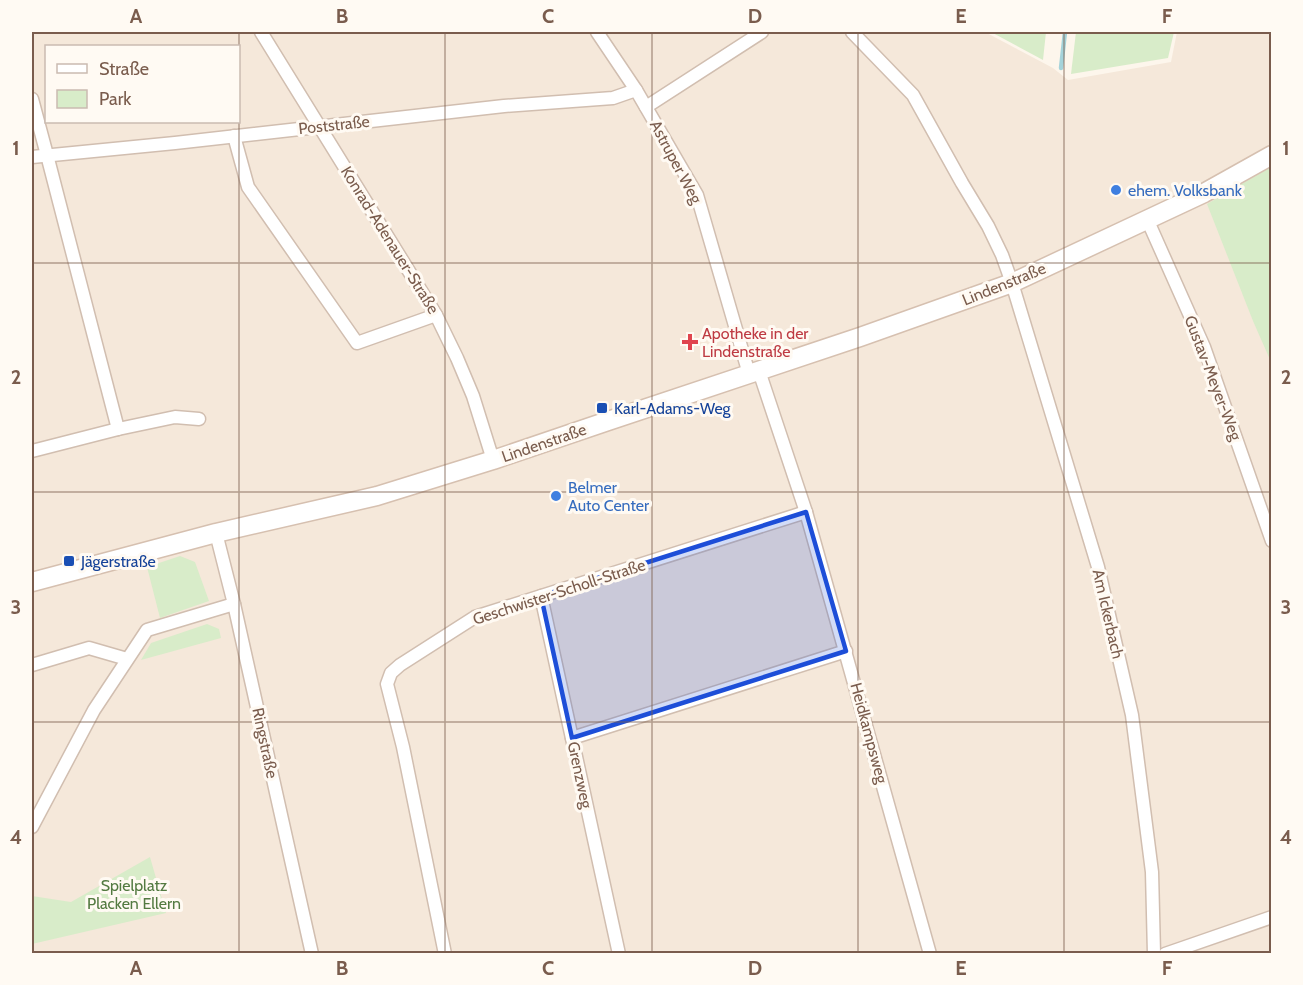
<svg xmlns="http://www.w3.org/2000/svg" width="1303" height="985" font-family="Cabin,sans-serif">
	<rect width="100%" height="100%" fill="#fdf6ec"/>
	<path fill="#f5e8da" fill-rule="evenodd" d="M32,32h953l68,36 15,12 103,-18 6,-30h94v921h-1239zM46,46h192v76h-192z"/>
	<g fill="#d8ecc9">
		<path d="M991,32h55l-3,28z"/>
		<path d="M1076,32h98l-6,26 -97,16z"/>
		<path d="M1271,167v195l-18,-41 -46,-117z"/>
		<path d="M180,556l15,6 14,39 -49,17 -13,-51z"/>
		<path d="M207,624l12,5 2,9 -80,22 10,-17z"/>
		<path d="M150,857l16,56 -134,31v-48l39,6z"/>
	</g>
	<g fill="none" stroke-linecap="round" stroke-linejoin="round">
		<path stroke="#a5d3da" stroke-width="4.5" d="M1061,68l4,-36"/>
		<g stroke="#d1beb0" stroke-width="15">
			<g id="minor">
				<path d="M261,32l175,283 21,43 16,38 20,64"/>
				<path d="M597,32l39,58 61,105 52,179"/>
				<path d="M852,32l61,63 49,88 26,43 14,29 10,28 86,284 34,148 20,157 2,82"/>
				<path d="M32,99l15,56 71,274"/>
				<path d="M646,107l116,-75"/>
				<path d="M234,136l14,51 109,156 79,-28"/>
				<path d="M32,157l143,-14 329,-37 109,-8 23,-8"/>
				<path d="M1147,219l57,128 68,194"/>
				<path d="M759,371l47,141 124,442"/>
				<path d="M32,451l86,-22 57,-12 24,2"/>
				<path d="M216,533l18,71 78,350"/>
				<path d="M541,596l78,358"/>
				<path d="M32,665l57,-17 38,11"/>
				<path d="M572,738l274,-87"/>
				<path d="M32,827l62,-117 53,-80 87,-26"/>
				<path d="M445,954l-42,-207 -16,-63 4,-11 9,-8 75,-48 331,-105"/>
				<path d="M1165,954l107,-37"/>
			</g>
		</g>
		<g stroke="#d6c0b0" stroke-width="21">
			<path id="secondary" d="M32,582l184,-49 161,-37 116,-36 115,-39 252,-84 152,-54 192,-90 68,-38"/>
		</g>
		<use href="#minor" stroke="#fff" stroke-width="12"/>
		<use href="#secondary" stroke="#fff" stroke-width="18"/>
	</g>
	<path fill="#1d4ed8" fill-opacity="0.2" stroke="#1d4ed8" stroke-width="4.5" stroke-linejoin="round" d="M806,512l40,139 -274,87 -31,-142z"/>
	<path fill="none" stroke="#7a5c4d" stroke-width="1.5" stroke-opacity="0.55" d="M239,32v922M445,32v922M652,32v922M858,32v922M1064,32v922M32,263h1240M32,492h1240M32,722h1240"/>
	<g fill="#3f7fe0" stroke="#fffaf3" stroke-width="2">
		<circle cx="1116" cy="190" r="6"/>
		<circle cx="556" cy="496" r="6"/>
	</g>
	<path fill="#e0444e" stroke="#fffaf3" stroke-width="2" d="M687 333h6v6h6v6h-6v6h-6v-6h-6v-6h6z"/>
	<g fill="#1a4fb4" stroke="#fffaf3" stroke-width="2">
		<rect x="596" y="402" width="12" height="12" rx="3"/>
		<rect x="63" y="555" width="12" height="12" rx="3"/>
	</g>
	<g text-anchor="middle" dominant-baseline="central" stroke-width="6" stroke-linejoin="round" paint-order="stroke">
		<g font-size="16" fill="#7a5c4d" stroke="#fffaf3">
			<text transform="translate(334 125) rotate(-6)">Poststraße</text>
			<text transform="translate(676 162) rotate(62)">Astruper Weg</text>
			<text transform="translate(390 240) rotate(58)">Konrad-Adenauer-Straße</text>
			<text transform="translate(1004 284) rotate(-22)">Lindenstraße</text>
			<text transform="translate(1213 378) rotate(69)">Gustav-Meyer-Weg</text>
			<text transform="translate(544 443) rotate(-19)">Lindenstraße</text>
			<text transform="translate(559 592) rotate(-18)">Geschwister-Scholl-Straße</text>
			<text transform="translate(1108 614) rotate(77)">Am Ickerbach</text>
			<text transform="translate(869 733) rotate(75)">Heidkampsweg</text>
			<text transform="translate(265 743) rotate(78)">Ringstraße</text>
			<text transform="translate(580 775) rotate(78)">Grenzweg</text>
		</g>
		<g font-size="16" fill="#366cbe" stroke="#fffaf3" text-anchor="start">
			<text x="1128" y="190">ehem. Volksbank</text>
			<text x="568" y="487">Belmer<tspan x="568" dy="18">Auto Center</tspan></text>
		</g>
		<g font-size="16" fill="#be3a42" stroke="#fffaf3" text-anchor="start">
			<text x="702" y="333">Apotheke in der<tspan x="702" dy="18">Lindenstraße</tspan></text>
		</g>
		<g font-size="16" fill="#164399" stroke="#fffaf3" text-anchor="start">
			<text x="614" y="408">Karl-Adams-Weg</text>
			<text x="81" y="561">Jägerstraße</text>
		</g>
		<g font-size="16" fill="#537a41" stroke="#fffaf3">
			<text x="134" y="885">Spielplatz<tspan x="134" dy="18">Placken Ellern</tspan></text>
		</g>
	</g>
	<rect width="1303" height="985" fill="none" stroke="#fffaf3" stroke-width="66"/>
	<rect x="45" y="45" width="195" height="78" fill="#fffaf3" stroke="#cabbb1" stroke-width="1.5"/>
	<rect x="57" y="64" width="30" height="9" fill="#ffffff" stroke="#cabbb1" stroke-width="1.5"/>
	<text x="99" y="75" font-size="18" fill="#7a5c4d">Straße</text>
	<rect x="57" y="90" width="30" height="18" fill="#d8ecc9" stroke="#cabbb1" stroke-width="1.5"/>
	<text x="99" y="105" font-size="18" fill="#7a5c4d">Park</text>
	<rect x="33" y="33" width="1237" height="919" fill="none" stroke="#7a5c4d" stroke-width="2"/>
	<g font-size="20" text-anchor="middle" font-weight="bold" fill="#7a5c4d">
		<text x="136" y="23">A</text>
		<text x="342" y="23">B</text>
		<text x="548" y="23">C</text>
		<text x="755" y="23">D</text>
		<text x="961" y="23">E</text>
		<text x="1167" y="23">F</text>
		<text x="16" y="155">1</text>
		<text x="1286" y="155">1</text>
		<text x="16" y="384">2</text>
		<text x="1286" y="384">2</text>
		<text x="16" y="614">3</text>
		<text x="1286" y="614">3</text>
		<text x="16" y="844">4</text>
		<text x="1286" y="844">4</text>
		<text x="136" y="975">A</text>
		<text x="342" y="975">B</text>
		<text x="548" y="975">C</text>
		<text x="755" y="975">D</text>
		<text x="961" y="975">E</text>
		<text x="1167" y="975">F</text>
	</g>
</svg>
